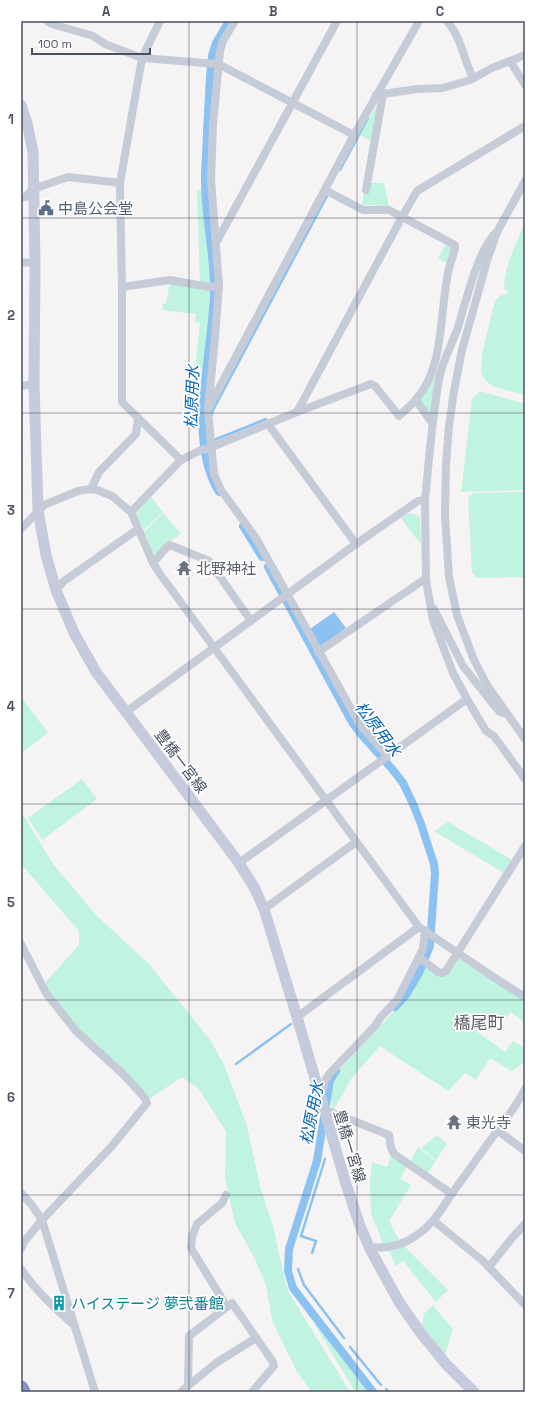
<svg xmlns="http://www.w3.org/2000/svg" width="546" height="1413" font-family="'Space Grotesk','Noto Sans JP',sans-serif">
	<rect width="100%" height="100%" fill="#f5f3f3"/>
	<g fill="#c1f3e1">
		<path d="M378,103l-6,39 -12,-7z"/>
		<path d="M369,183h15l5,23 -27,-1 2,-14z"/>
		<path d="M197,190h5l8,94 -10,-2z"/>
		<path d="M525,223v172l-30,-8 -8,-5 -6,-9 1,-19 12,-50c4,-8 7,-9 15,-11l-5,-5c1,-24 12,-44 21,-65z"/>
		<path d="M446,243l6,4 -4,17 -10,-5z"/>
		<path d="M170,282l40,7 -1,24 -6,56h-8l5,-46 -5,-1 1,-8 -34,-4 1,-7 3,1z"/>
		<path d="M435,371l2,2 -6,38 -3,1 -7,-12v-3z"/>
		<path d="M480,391l45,13v86l-64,2 11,-93z"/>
		<path d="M525,492v85l-48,1 -5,-6 -4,-74 5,-5z"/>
		<path d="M151,497l12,15 -19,18 -8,-15 1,-3z"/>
		<path d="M163,513l18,21 -12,7 -14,16 -11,-25z"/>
		<path d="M409,513l11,3 1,29 -20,-27z"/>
		<path d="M22,698l26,35 -27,20v-54z"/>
		<path d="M82,779l15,20 -55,41 -14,-22z"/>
		<path d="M21,811l32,53 43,51 53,49 62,77 14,26 22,59 13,60 13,40 13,59 3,8 61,99h-38l-15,-20 -25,-52 -6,-35 -11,-26 -20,-36 -10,-45 1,-47 -28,-43 -16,-11 -33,22 -71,-70 -30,-37 -4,-8 35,-39v-14l-58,-67z"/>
		<path d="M448,822l64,38 -8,13 -70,-42z"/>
		<path d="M458,958l67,43v22l-14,-11 -9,11 -13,-9 -13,17 29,21 8,-11 12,8v13l-13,9 -22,-13 -14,22 -11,-7 -17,18 -68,-45 -29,33 -18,32c-3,-13 -5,-23 2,-36l72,-78 14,-22 5,-11 11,9z"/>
		<path d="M437,1135l10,9 -11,16 -15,-12z"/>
		<path d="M418,1147l18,14 -9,13 -17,-12z"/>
		<path d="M392,1154l15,12 -7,13 11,6 -22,36 10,19 -6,3 -10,1 -12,-31 -1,-31 2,-20 15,5z"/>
		<path d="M404,1246l44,44 -12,12 -33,-41 -7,5 -7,-15 10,-2z"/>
		<path d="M436,1302l-2,5 19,22 -8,26 -23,-30 2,-11z"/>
		<path d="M303,1305l66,87h-13l-3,-4z"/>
	</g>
	<path fill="#8cc2f1" d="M334,612l12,16 -26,19 -10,-18z"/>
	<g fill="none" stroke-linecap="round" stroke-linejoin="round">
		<g stroke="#8cc2f1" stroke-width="2.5">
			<path d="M340,170l28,-52"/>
			<path d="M212,415v-3l115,-216"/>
			<path d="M214,440l52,-21"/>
			<path d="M236,1064l55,-40"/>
			<path d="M312,1253l4,-12 -15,-5 24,-77"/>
			<path d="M298,1269l6,16 40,53"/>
			<path d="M350,1347l31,38"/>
			<path d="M386,1389l3,3"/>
		</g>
		<g stroke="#8cc2f1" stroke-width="8">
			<path d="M219,492c-34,-55 -5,-141 -5,-203 0,-36 -9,-72 -9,-109 0,-17 2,-34 2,-51 2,-25 2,-49 5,-73l4,-13 13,-22"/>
			<path d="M243,526l19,31"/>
			<path d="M268,567l84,155 9,12 32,36 10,13 10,21 8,20 13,40 1,9 -5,73 -11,27 -13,22 -11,12"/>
			<path d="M336,1071l-6,9 -1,6 -12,75 -28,88 -1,22 5,17 80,104"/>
		</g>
		<g stroke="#7480af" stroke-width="15">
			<path id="highway" d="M21,1388l2,4"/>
		</g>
		<g stroke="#c6cbd8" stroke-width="8">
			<path d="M47,21l5,3 41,12 12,8 37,14 76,6 136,71"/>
			<path d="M160,21l-18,37 -22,125 2,104v115l59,58"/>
			<path d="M235,21l-12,20 -3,10 -7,73 -2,55 8,107 -4,52 -7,72 6,64 7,16 35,48 104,187 28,31"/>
			<path d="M447,21c14,16 17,39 26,57"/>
			<path d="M510,61l15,24"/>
			<path d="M376,95l41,-6 26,-1 27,-8 22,-12 33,-13"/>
			<path d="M525,181l-28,51 -10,29 -25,89 -8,41 -5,35 -3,38 -1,50 4,63 8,38 17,45 13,25 38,54"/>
			<path d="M366,190l17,-96"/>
			<path d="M21,197h4l8,-8 35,-12 52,6"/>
			<path d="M216,243l121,-222"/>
			<path d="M21,263l14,-1"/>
			<path d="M122,287l48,-7 39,7 10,-1"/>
			<path d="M21,386l13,-2"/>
			<path d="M416,400l16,23"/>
			<path d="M210,405l144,-270 65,-114"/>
			<path d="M297,412l105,-195 15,-26 108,-65"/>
			<path d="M268,424l88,120"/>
			<path d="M91,489l8,-17 37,-38 2,-16"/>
			<path d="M131,512l50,-52 20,-10 6,-1 90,-37 74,-28 4,2 24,30c11,-10 21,-19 28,-33 15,-28 14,-72 20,-104 1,-10 5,-20 8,-30v-4l-66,-35h-26l-38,-20"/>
			<path d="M21,529l23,-24 34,-14 13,-2 6,1 15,6 19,16 22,51 7,11 259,353 82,55 24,15"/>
			<path d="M153,563l13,-15 4,-3 39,16 42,60"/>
			<path d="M426,580l7,40 20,53 14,26 19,32 8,5 31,43"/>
			<path d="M56,590l8,-9 74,-52"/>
			<path d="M434,609l29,57 30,38 7,8 4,1 2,-1"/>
			<path d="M318,652l104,-71 4,-1 -1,-80"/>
			<path d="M126,712l230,-168 62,-43 7,-1c4,-40 7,-81 14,-121 3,-17 12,-33 18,-49 8,-24 21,-83 40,-98"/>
			<path d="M239,863l228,-164"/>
			<path d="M264,909l92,-67"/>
			<path d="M21,944l25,49 30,38 49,45 19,21 3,6 -35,43 -70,74 -18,22 -3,7"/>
			<path d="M419,957l19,15 4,1 4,-2 79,-125"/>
			<path d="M297,1017l122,-90"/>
			<path d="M320,1097l6,-18 4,-6 46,-48 4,-7 17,-18 26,-51 2,-19"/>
			<path d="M323,1109l66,26 2,13 3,6 58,40"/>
			<path d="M497,1130l28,21"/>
			<path d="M21,1193l10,11 11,16 53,172"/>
			<path d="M226,1195l-4,8 -25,21 -5,13 -1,11 36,59"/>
			<path d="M434,1221l49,40 42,44"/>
			<path d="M369,1247c18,2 33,-1 48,-12 16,-11 25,-26 35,-42 11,-14 21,-29 32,-44 14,-20 30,-38 41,-60"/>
			<path d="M489,1267l23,-29 13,-14"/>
			<path d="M21,1269c15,22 33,39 53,56"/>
			<path d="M188,1386l28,-23 40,-25"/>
			<path d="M181,1392l7,-6 1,-50 43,-33 41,59 1,4 -22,26"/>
		</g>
		<path stroke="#c5cadc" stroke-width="11" d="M21,105l6,18 6,29 2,110 -1,122 4,126 8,45 10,35 18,43 22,39 143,191 15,24 10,22 33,108 49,167 13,39 10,24 30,55 21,30 25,31 29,29"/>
		<use href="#highway" stroke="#8996c3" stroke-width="14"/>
	</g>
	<path fill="none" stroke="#495062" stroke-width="1" stroke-opacity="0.55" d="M189,21v1371M357,21v1371M21,218h504M21,413h504M21,609h504M21,804h504M21,1000h504M21,1195h504"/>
	<defs>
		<g id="civic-bare" transform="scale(1.2)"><path d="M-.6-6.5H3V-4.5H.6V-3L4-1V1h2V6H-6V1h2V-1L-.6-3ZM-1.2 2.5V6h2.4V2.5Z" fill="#5c6f8a" stroke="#fff" stroke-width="2.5" paint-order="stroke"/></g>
		<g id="temple-bare" transform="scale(1.2)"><path d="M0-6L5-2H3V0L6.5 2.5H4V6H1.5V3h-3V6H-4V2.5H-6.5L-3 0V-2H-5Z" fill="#6b7280" stroke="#fff" stroke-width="2.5" paint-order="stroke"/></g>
		<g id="building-bare" transform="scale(1.2)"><path d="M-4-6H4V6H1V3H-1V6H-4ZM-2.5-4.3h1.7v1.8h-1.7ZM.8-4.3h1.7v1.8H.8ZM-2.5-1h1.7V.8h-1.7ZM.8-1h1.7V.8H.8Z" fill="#0f9aa8" stroke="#fff" stroke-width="2.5" paint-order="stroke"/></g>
	</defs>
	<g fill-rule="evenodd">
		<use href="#civic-bare" x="46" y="208"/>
		<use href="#temple-bare" x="184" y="568"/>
		<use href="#temple-bare" x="454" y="1122"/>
		<use href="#building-bare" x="59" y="1303"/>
	</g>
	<g text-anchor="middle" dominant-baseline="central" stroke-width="3.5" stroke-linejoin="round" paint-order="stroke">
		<g font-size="15" fill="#4e5e75" stroke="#fff" text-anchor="start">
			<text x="58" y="208">中島公会堂</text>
		</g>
		<g font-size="15" fill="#5b616d" stroke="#fff" text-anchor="start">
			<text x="196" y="568">北野神社</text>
			<text x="466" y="1122">東光寺</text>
		</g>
		<g font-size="15" fill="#495062" stroke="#fff">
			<text transform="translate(181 761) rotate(53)">豊橋一宮線</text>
			<text transform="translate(350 1146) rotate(73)">豊橋一宮線</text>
		</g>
		<g font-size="15" fill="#0d838f" stroke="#fff" text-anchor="start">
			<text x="71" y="1303">ハイステージ 夢弐番館</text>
		</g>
		<g font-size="16" font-style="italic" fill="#0564b9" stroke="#fff">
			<text transform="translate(192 397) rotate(-88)">松原用水</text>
			<text transform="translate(378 729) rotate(53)">松原用水</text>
			<text transform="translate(312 1113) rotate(-79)">松原用水</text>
		</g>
		<g font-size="17" fill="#5f6068" stroke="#fff">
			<text x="479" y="1023">橋尾町</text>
		</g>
	</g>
	<rect width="546" height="1413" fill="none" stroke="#ffffff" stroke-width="44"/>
	<path d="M32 48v6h118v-6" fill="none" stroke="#495062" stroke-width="2"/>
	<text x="38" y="48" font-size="12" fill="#495062" stroke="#ffffff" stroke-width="3" paint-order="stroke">100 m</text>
	<rect x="22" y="22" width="502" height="1369" fill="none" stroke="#495062" stroke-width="1.5"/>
	<g font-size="13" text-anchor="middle" font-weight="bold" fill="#495062">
		<text x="106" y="16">A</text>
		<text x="273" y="16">B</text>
		<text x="440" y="16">C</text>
		<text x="11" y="124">1</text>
		<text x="11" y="320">2</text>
		<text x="11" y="515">3</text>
		<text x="11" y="711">4</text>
		<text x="11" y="907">5</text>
		<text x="11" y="1102">6</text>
		<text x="11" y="1298">7</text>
	</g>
</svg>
